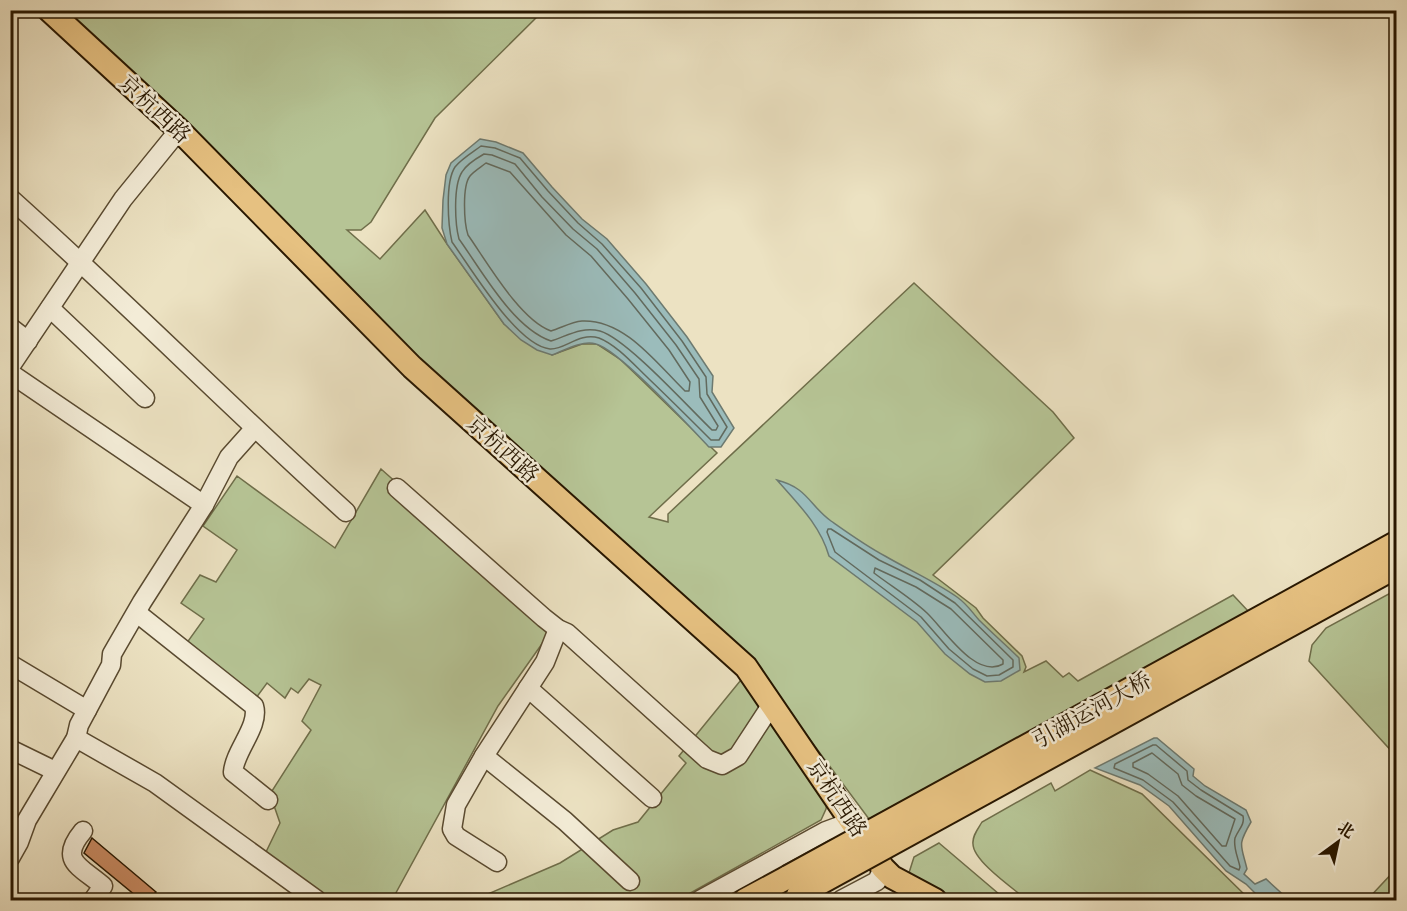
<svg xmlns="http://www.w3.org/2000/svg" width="1407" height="911" font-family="'EB Garamond','Noto Serif SC',serif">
	<rect width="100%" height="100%" fill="#ece2c2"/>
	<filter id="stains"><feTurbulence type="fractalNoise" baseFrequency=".00333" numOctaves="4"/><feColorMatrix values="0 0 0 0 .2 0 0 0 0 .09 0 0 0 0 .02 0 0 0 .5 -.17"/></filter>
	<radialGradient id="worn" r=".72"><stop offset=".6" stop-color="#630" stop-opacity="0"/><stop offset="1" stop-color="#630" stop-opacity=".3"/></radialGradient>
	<g fill="#b6c495" stroke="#6f6e4a" stroke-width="1.5">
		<path d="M327,10l9,7 8,-2 5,-5 194,1 -108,107 -64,104 -10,8h-14l33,29 45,-49 22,34 57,80 48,31 30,-11h15l23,15 97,94 -68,64 19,5v-8l246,-231 139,129 21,26 -141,137 43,33 7,10 39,38 4,11 -2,5 22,-11 17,16 6,-4 9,8 155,-86 16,17 -380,207 -122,-164 -326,-292 -363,-352z"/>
		<path d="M381,469l175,155 -58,82 -106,194h-61l-65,-48 14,-29 -10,-29 41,-64 -9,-9 19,-36 -12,-6 -11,14 -7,-5 -6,10 -18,-15 -11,15 -70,-54 18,-25 -23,-16 19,-28 16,7 21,-32 -34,-24 34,-50 98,72z"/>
		<path d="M1396,590v166l-87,-95 3,-16 14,-17z"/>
		<path d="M745,675l83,120 -2,14 -5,11 -143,80h-204l86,-37 53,-33 25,-8 48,-59 -7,-7z"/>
		<path d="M1090,770l52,24 108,106h-223c-13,-11 -54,-39 -54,-56 -1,-8 5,-15 9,-22l69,-39 4,8z"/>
		<path d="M939,843l67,57h-53l-45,-24 6,-19z"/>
		<path d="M1396,869v31h-29z"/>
	</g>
	<g fill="#9bbcbb" stroke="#6d7a70" stroke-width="1.5">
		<path d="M480,139l16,3 27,11 29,34 30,32 25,20 39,45 41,53 26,39 -1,16 22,36 -13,19h-12c-20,-21 -90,-97 -113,-103 -14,-4 -31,6 -44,11l-15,-5 -16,-10 -17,-16 -57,-80 -5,-16 1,-28 3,-25 5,-12z"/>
		<path d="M777,480c31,8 32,25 54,41 17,12 35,25 54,35 24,14 49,25 72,41 11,8 14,14 22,23 13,13 27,25 40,38l1,12 -19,11 -16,1 -15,-8 -25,-20 -28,-32 -88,-66c-9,-31 -31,-52 -52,-76z"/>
		<path d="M1154,738h3l37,31 -1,7 12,10 41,24 5,12c-14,24 -10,22 -4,47l-3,5 11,10 11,-5 23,21h-27l-16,-16 -20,-13 -57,-65 -29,-21 -45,-17z"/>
	</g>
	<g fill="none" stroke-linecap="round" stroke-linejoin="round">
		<g stroke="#626a5e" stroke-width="1.5">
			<path d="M481,146l14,2 25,10 28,33 30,32 24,21 39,44 41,53 24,36 1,17 20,33 -8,13h-8c-20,-20 -41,-41 -62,-61 -14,-13 -32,-34 -50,-41 -20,-6 -34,12 -49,11 -33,-3 -79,-81 -98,-107 -4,-17 -7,-60 3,-75 6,-8 18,-15 26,-21z"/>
			<path d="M484,154l8,1 23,9 27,33 31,32 24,20 38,44 41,52 23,34 1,18 18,29 -2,4h-4c-23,-22 -85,-91 -112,-99 -18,-5 -33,5 -49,10 -38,-13 -69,-70 -92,-102 -4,-15 -6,-53 3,-67 4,-7 15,-14 22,-18z"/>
			<path d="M486,163l24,9 56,63 25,21 37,43 41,51 21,32 -1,9h-4c-28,-27 -60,-72 -103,-70 -11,1 -21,7 -31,10 -31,-11 -64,-69 -83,-96 -4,-12 -6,-49 2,-59 4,-5 11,-9 16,-13z"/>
			<path d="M828,529h3l48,31 41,20 35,23 58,57v7l-14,8 -12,1 -14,-7 -24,-20 -28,-32 -86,-65 -8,-20z"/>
			<path d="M875,568l41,19 35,22 52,51v4c-27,16 -59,-35 -76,-51 -16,-15 -36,-27 -53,-40z"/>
			<path d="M1153,745h3l31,26 1,9 13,10 42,26c2,9 -5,14 -8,22 -2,10 3,19 5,29l-1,3 -9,-4 -57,-64 -30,-22 -29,-12 1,-4z"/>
			<path d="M1152,753l26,21 4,11 14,11 39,23 -9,27h-4l-44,-50 -30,-22 -15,-7v-4z"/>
		</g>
	</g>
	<path fill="#c88a62" stroke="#281700" stroke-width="1.5" d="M92,838l64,54 -8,8h-7l-57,-47z"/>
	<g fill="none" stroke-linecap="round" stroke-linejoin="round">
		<g stroke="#594a30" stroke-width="21">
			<g id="minor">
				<path d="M10,198c114,102 222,211 336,314"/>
				<path d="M50,308l95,90"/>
				<path d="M10,327l18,14"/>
				<path d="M10,367l113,-168 56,-69"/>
				<path d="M10,373l194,132"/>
				<path d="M397,488l147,130 14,11 9,4 140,126 15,6 16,-9 34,-52"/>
				<path d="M137,613l117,93c6,20 -19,44 -21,66l35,28"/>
				<path d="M558,629l-13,33 -61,94 81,65 65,60"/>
				<path d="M10,664l77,46"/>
				<path d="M528,688l124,110"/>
				<path d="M76,738l79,45 162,117"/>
				<path d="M10,749l43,21"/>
				<path d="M484,756l-28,49 -4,24 4,7 41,26"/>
				<path d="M83,831c-25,30 -3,35 20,55l-10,14"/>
				<path d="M10,858l9,-16 8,-22 49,-82 3,-13 32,-60 1,-11 30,-52 62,-97 25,-48 25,-28"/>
				<path d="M10,900h1"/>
				<path d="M700,900l126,-69 27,-10"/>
				<path d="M841,900l36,-19 6,-13"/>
			</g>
		</g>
		<g stroke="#281700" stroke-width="26">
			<g id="major">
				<path d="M49,10l130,120 233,237 334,300 137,201 9,9 43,23"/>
				<path d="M745,900l43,-23"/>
			</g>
		</g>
		<use href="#minor" stroke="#f3ecd7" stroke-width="18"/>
		<use href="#major" stroke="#e6c181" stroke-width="22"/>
		<g stroke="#281700" stroke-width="26" stroke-linecap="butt">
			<g id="major-bridge">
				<path d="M788,877l608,-334"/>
				<path d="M798,895l598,-328"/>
			</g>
		</g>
		<use href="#major-bridge" stroke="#e6c181" stroke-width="22"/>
	</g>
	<g text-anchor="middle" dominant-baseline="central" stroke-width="5" stroke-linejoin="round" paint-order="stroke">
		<g font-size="22" fill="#281700" stroke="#f3ecd7">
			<text transform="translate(155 109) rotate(43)">京杭西路</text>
			<text transform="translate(503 449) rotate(42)">京杭西路</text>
			<text transform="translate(1092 710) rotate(-29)">引湖运河大桥</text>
			<text transform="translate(837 798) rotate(56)">京杭西路</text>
		</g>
	</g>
	<rect width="1407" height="911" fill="none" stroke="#ece2c2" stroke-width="36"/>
	<rect x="12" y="12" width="1383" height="887" fill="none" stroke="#281700" stroke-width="3"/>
	<rect x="18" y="18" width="1371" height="875" fill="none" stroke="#281700" stroke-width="1.5"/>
	<g transform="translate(1338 842) rotate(33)" stroke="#f3ecd7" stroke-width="4.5" paint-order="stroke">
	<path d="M0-4.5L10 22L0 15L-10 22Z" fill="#281700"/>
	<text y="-9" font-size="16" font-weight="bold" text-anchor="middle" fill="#281700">北</text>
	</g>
	<rect width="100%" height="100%" filter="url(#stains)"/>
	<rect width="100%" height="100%" fill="url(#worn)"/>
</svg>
